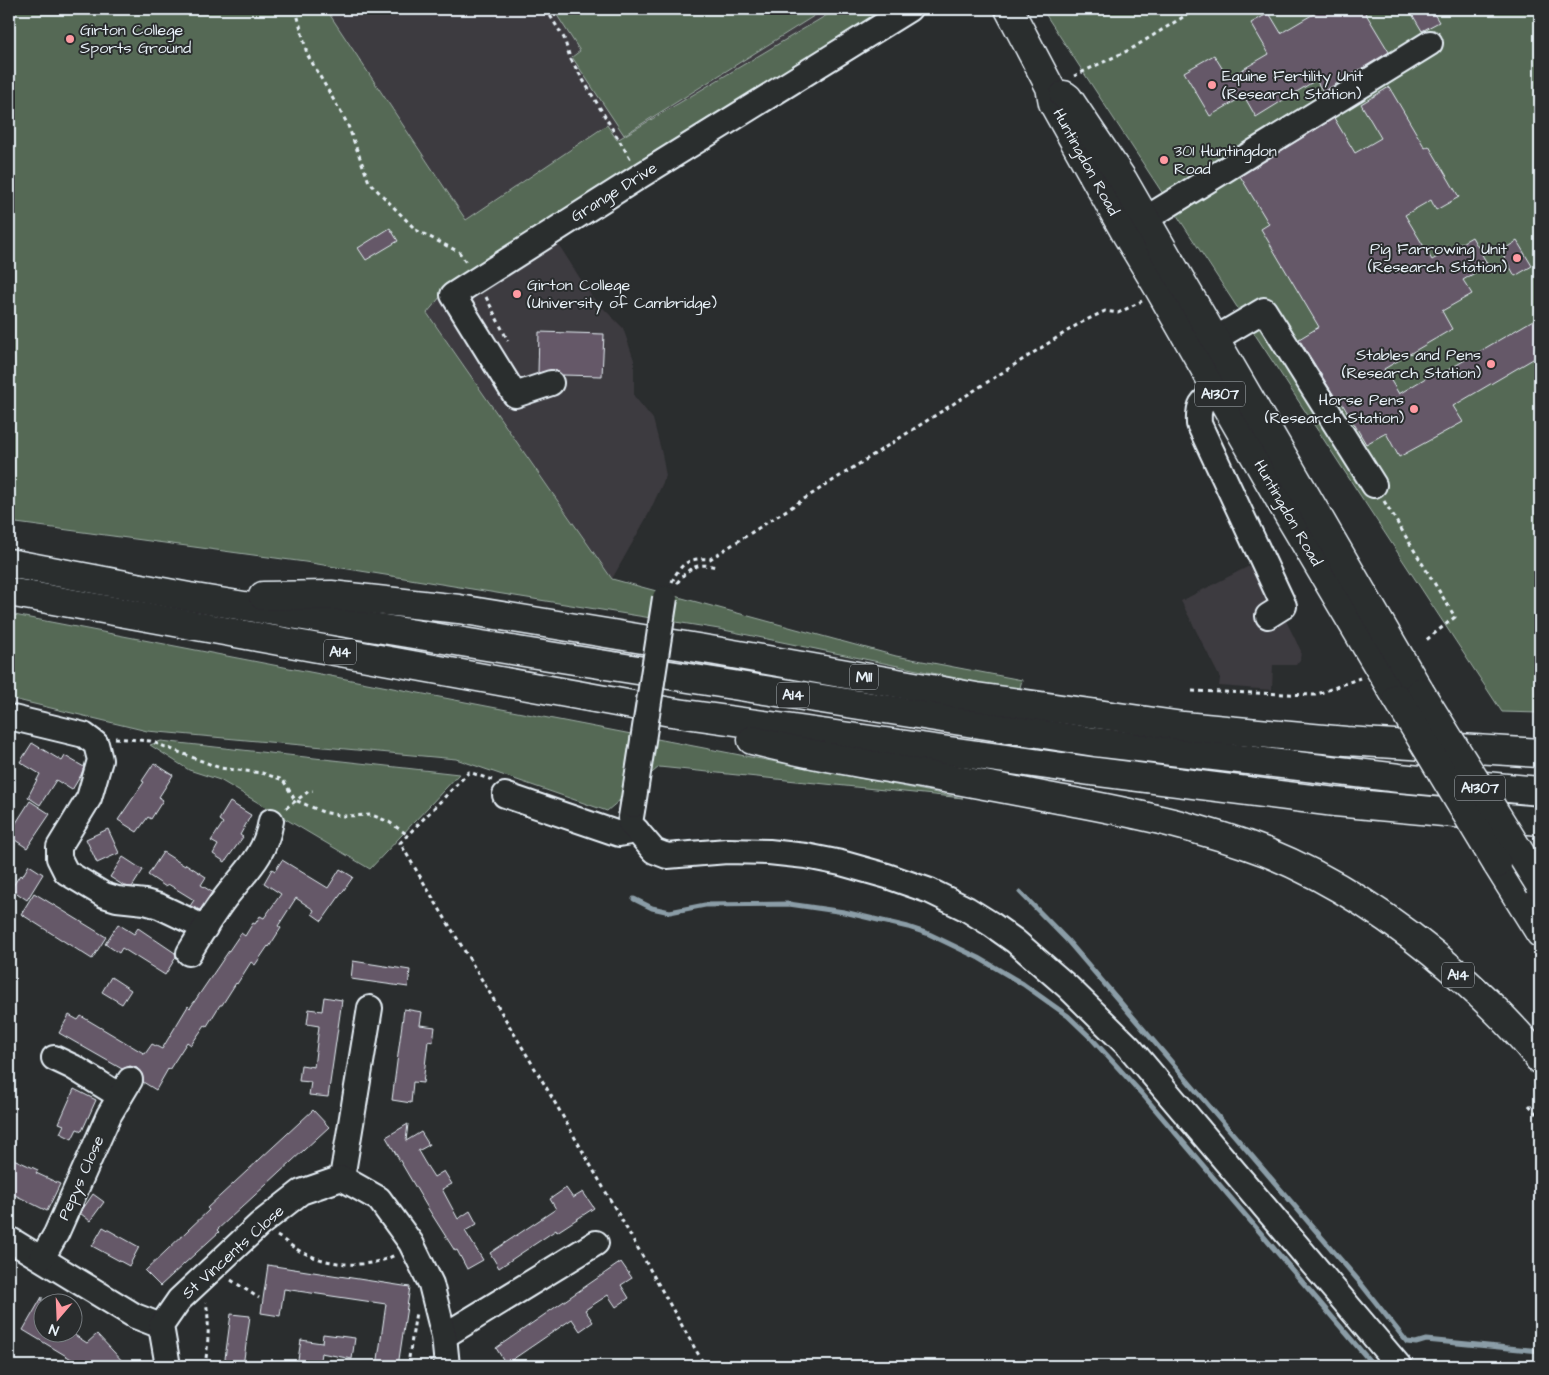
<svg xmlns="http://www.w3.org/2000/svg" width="1549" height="1375" font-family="'Architects Daughter',sans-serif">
	<rect width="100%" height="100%" fill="#2a2d2e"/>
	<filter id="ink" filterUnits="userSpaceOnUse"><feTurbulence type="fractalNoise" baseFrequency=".02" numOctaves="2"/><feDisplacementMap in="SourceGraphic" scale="10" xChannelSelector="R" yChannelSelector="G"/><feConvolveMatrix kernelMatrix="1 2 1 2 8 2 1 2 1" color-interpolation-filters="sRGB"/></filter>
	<g filter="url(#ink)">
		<g fill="#3c3a3f">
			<path d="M266,9h664l-373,233 35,55 31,31 11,32v36l19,23 9,35 4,22 -18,39 -36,64 -185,-266z"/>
			<path d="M1257,562l44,89 -1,9 -4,5h-23l-1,25 -53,-4 1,-8 -39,-77z"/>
		</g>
		<g fill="#546954" stroke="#9eada6">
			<path d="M9,9h317l140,211 141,-95 10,15 220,-131h56l-448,282 -18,22 185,266 284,77 126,24 -3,11 -300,-62 -414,-67 -296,-40z"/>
			<path d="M553,9h272l-201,126 -52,-78 8,-6z"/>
			<path d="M1042,9h498v704l-38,-1z"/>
			<path d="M9,614l954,184 -304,-31 -52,44 -151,-52 -309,-28 -138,-33z"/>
			<path d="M161,741l298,33 -89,95 -150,-89 -31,-10 -39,-25z"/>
		</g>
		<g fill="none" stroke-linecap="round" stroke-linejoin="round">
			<g stroke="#8b9da7" stroke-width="5">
				<path d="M1020,892l47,48 291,340 49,62 9,1 10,-3 114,11"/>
				<path d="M634,899l18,9 18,4 35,-7 84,-1 55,8 64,15 21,7 50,24 44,26 45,32 24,23 51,56 231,271"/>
			</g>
		</g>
		<g fill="#655967" stroke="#e8f1f8">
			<path d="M1322,9h41l26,43 -66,40 -7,-12 -60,37 -12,-21 -34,20 -26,-44 30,-17 14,23 41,-24 -18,-31 18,-10 12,20z"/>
			<path d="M1409,9h22l8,13 -17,9z"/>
			<path d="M1389,87l36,61 4,-2 30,51 -23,13 -5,-10 -26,15 27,45 40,-23 16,28 -25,15 9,14 -30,17 10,18 -68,40 15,25 35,-21 2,4 104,-61v39l-87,51 10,16 -64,35 -13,-24 -20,11 -26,-44 -2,2 -39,-63 20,-12 -58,-98 8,-5 -29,-48 94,-58 21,35 26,-15 -20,-34z"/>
			<path d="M390,228l8,13 -32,19 -8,-12z"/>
			<path d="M1517,241l15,25 -17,10 -14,-25z"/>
			<path d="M539,332l65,2 -2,42 -40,-1 -9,-5 -15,3z"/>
			<path d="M32,743l30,18 3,-5 19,11 -3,8 -9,15 -16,-10 -16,25 -12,-8 12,-23 -20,-12z"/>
			<path d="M154,763l19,12 -14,22 4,3 -12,19 -3,-2 -11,15 -19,-12 26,-38 -2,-1z"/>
			<path d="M30,801l20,13 -23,34 -18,-12v-2z"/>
			<path d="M230,802l21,13 -11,20 3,2 -18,25 -12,-8 5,-9 -7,-4 12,-18 -4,-3z"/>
			<path d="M108,829l11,24 -22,10 -11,-24z"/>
			<path d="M163,852l22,14 1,-2 20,13 -5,8 11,7 -12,18 -10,-4 4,-6 -26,-16 -2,3 -18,-12z"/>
			<path d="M123,857l20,13 -11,17 -8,-1 -14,-9z"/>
			<path d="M282,860l46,28 12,-19 13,8 -31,44 -10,-7 2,-4 -18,-12 -18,28 3,2 -12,19 -1,-1 -13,19 -4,-3 -14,22 -1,-1 -14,22h-2l-13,21 -2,-1 -14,20 -4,-3 -18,28 -1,-1 -12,21 -13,-8 -1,-8 -5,-6 -7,-2 -8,3 -63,-36 10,-18 9,5 3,-4 64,38 7,-10 10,5 26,-43 2,2 51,-75 4,3 8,-13 2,1 5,-8 4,2 17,-24 -17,-11 8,-14 3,2z"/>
			<path d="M29,865l14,9 -16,26 -16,-11 9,-14 2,2z"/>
			<path d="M34,893l72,44 -14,22 -71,-45z"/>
			<path d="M118,924l16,10 4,-6 37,25 1,4 -11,18 -43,-27 -3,5 -14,-9z"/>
			<path d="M353,961l57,9 -2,17 -57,-8z"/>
			<path d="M111,977l20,13 -9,14 -20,-12z"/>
			<path d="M324,997l18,3 -14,97 -19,-2 2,-13 -12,-1 2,-16 13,2 5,-41 -12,-2 2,-15 13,2z"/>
			<path d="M404,1009l18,3 -2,13 15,2 -2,15 -5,-1 -5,42 -10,-1 -2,21 -19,-3z"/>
			<path d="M74,1089l22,11 -14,31 -5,-2 -5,10 -12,-6 4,-8 -5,-2z"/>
			<path d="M313,1110l16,17 -112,103 2,2 -59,54 -15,-15 64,-61 -2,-2z"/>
			<path d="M408,1124l-2,17 15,-9 8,13 -11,6 7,12 9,14 10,-6 8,13 -10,5 16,30 12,-8 7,13 -12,7 18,29 -16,9 -10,-19 -2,1 -26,-41 -43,-73z"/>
			<path d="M9,1157l29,13 -2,3 24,11 -13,27 -38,-19z"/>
			<path d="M566,1188l7,10 10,-6 11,16 -37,24 -1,-2 -57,38 -9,-15 66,-44 -6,-10z"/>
			<path d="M93,1194l11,8 -14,19 -10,-8z"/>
			<path d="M103,1227l36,20 -10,19 -37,-20z"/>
			<path d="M621,1262l11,16 -11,7 8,13 -13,9 -8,-12 -23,15 8,12 -13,9 -8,-12 -66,45 -10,-16z"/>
			<path d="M268,1265l142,22 -12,79h-21l9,-62 -102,-15 -4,27 -19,-3z"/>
			<path d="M42,1297v35h28l17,11 10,-9 30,32h-44l-60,-36z"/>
			<path d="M231,1314l19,2 -7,50h-19z"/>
			<path d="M323,1334l32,4 -3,21 -31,-6 -2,13h-22l4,-26 21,3z"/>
		</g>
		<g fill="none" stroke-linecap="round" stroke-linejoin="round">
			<g stroke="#e8f1f8" stroke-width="28">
				<g id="minor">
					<path d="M1147,218l283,-175"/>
					<path d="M1198,349l66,-39 110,175"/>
					<path d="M551,383l-36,12 -62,-100 187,-119 269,-167"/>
					<path d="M1218,391c-17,11 -20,12 -19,33l85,182 -16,10"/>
					<path d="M9,717l75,18 12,9 4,16 -11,38 -30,49v11l7,14 38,23 13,4 28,3 14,4 46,22"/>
					<path d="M505,795l114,39 18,-3"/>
					<path d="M633,805l-3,18 24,28 13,5 60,-5 42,1 37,4 35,7 46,13 43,15 37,18 24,15 24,17 53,46 61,60 270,319"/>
					<path d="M189,953c11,-18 23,-38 36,-55 21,-27 40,-42 46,-77"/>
					<path d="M54,1058l19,9 47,29"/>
					<path d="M342,1178l28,-170"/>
					<path d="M9,1239l126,77 26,10"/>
					<path d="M42,1258l14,-24 53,-119 21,-35"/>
					<path d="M444,1336l152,-93"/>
					<path d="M168,1366l-7,-40 18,-26 81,-76 41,-32 41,-14 37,21 32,44 20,41 13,52 3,30"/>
				</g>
			</g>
			<g stroke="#e8f1f8" stroke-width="31">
				<g id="major">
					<path d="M1009,9l41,78 3,16 72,129 33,55 130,227 109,184"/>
					<path d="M1064,95l4,3 55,82 61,106 236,406"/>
					<path d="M1497,864l43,69"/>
				</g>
			</g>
			<g stroke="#e8f1f8" stroke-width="31">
				<g id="highway">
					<path d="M9,563l180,34 341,56 565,89 304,36 141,13"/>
					<path d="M9,592l662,120 419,59 245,31 205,19"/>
					<path d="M263,596l68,-1 128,14 257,42 260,46 207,29 163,15 194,12"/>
					<path d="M752,740c60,16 121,25 181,36 49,8 98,18 147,27 63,12 126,26 186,49 69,28 133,71 189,120 29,26 62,57 85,88"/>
				</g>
			</g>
			<g stroke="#e8f1f8" stroke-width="3" stroke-dasharray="4 4" stroke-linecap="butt">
				<path d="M296,9l11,45 40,69 22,59 47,48 43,22 8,12"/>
				<path d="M546,9l18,29 6,20 61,102"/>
				<path d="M1074,76l57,-27 65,-40"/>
				<path d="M486,297l22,44"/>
				<path d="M1384,501l71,116 -30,24"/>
				<path d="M672,582c8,-19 19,-25 38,-23l370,-236 25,-12 13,2 24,-12"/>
				<path d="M677,583c11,-15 20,-21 39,-16"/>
				<path d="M1192,691l123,4 45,-17"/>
				<path d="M115,738l35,3 70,27 42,5 21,7 12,20 28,12 21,4 28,-1 17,7 19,13"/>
				<path d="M492,780l-23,-8 -69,71 146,244 159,279"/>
				<path d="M286,808l23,-17h4"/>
				<path d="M1529,1105l11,13"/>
				<path d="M277,1236c9,5 17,13 27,17 27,13 64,16 91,2"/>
				<path d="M231,1280l28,18"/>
				<path d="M409,1358l7,-46"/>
				<path d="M205,1366c3,-22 5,-42 1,-64"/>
			</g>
			<use href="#minor" stroke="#2a2d2e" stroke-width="24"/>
			<use href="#major" stroke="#2a2d2e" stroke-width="28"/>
			<use href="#highway" stroke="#2a2d2e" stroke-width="28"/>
			<g stroke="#e8f1f8" stroke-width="28" stroke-linecap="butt">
				<path id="minor-bridge" d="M633,805l32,-207"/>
			</g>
			<g stroke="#e8f1f8" stroke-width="31" stroke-linecap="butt">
				<g id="major-bridge">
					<path d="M1420,692l120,193"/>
					<path d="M1397,698l100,166"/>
				</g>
			</g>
			<use href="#minor-bridge" stroke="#2a2d2e" stroke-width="24"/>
			<use href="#major-bridge" stroke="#2a2d2e" stroke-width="28"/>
		</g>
	</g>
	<g fill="#ff9aa2" stroke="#2a2d2e" stroke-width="2">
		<circle cx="70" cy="39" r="5"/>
		<circle cx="1212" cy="85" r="5"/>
		<circle cx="1164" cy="160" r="5"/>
		<circle cx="1517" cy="258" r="5"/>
		<circle cx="517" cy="294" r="5"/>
		<circle cx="1491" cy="364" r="5"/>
		<circle cx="1414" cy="409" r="5"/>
	</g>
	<g text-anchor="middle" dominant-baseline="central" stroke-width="4" stroke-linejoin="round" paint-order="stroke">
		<g fill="#2a2d2e" stroke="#afb6bb" stroke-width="1">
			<rect x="1195" y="381.5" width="50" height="25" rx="4"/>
			<rect x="324" y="639.5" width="32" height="25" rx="4"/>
			<rect x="850" y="664.5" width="28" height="25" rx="4"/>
			<rect x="777" y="682.5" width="32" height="25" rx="4"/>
			<rect x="1455" y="775.5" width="50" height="25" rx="4"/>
			<rect x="1442" y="962.5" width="32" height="25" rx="4"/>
		</g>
		<g font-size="15" font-weight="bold" fill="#e8f1f8">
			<text x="1220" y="394">A1307</text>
			<text x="340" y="652">A14</text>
			<text x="864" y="677">M11</text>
			<text x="793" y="695">A14</text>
			<text x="1480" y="788">A1307</text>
			<text x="1458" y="975">A14</text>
		</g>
		<g font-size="16" fill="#e8f1f8" stroke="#2a2d2e" text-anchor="start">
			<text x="80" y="30">Girton College<tspan x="80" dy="18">Sports Ground</tspan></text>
			<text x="1222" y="76">Equine Fertility Unit<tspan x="1222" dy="18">(Research Station)</tspan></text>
			<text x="1174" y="151">301 Huntingdon<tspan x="1174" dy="18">Road</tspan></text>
			<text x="1507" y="249" text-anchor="end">Pig Farrowing Unit<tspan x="1507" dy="18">(Research Station)</tspan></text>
			<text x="527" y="285">Girton College<tspan x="527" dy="18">(University of Cambridge)</tspan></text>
			<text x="1481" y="355" text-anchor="end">Stables and Pens<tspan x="1481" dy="18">(Research Station)</tspan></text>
			<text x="1404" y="400" text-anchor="end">Horse Pens<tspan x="1404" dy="18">(Research Station)</tspan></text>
		</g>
		<g font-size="16" fill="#e8f1f8" stroke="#2a2d2e">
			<text transform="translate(1086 162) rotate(61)">Huntingdon Road</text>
			<text transform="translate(614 192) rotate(-32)">Grange Drive</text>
			<text transform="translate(1288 513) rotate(60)">Huntingdon Road</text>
			<text transform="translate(81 1178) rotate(-66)">Pepys Close</text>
			<text transform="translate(233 1252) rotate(-42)">St Vincents Close</text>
		</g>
	</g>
	<rect width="1549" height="1375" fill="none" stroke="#2a2d2e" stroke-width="30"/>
	<rect x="15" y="15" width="1519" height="1345" fill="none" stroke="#e8f1f8" stroke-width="2" filter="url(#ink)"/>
	<g transform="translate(58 1318) rotate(199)"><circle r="24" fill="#2a2d2e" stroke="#767b7f"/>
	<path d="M0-4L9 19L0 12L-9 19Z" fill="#ff9aa2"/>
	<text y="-8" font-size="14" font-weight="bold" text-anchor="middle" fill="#e8f1f8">N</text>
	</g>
</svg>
